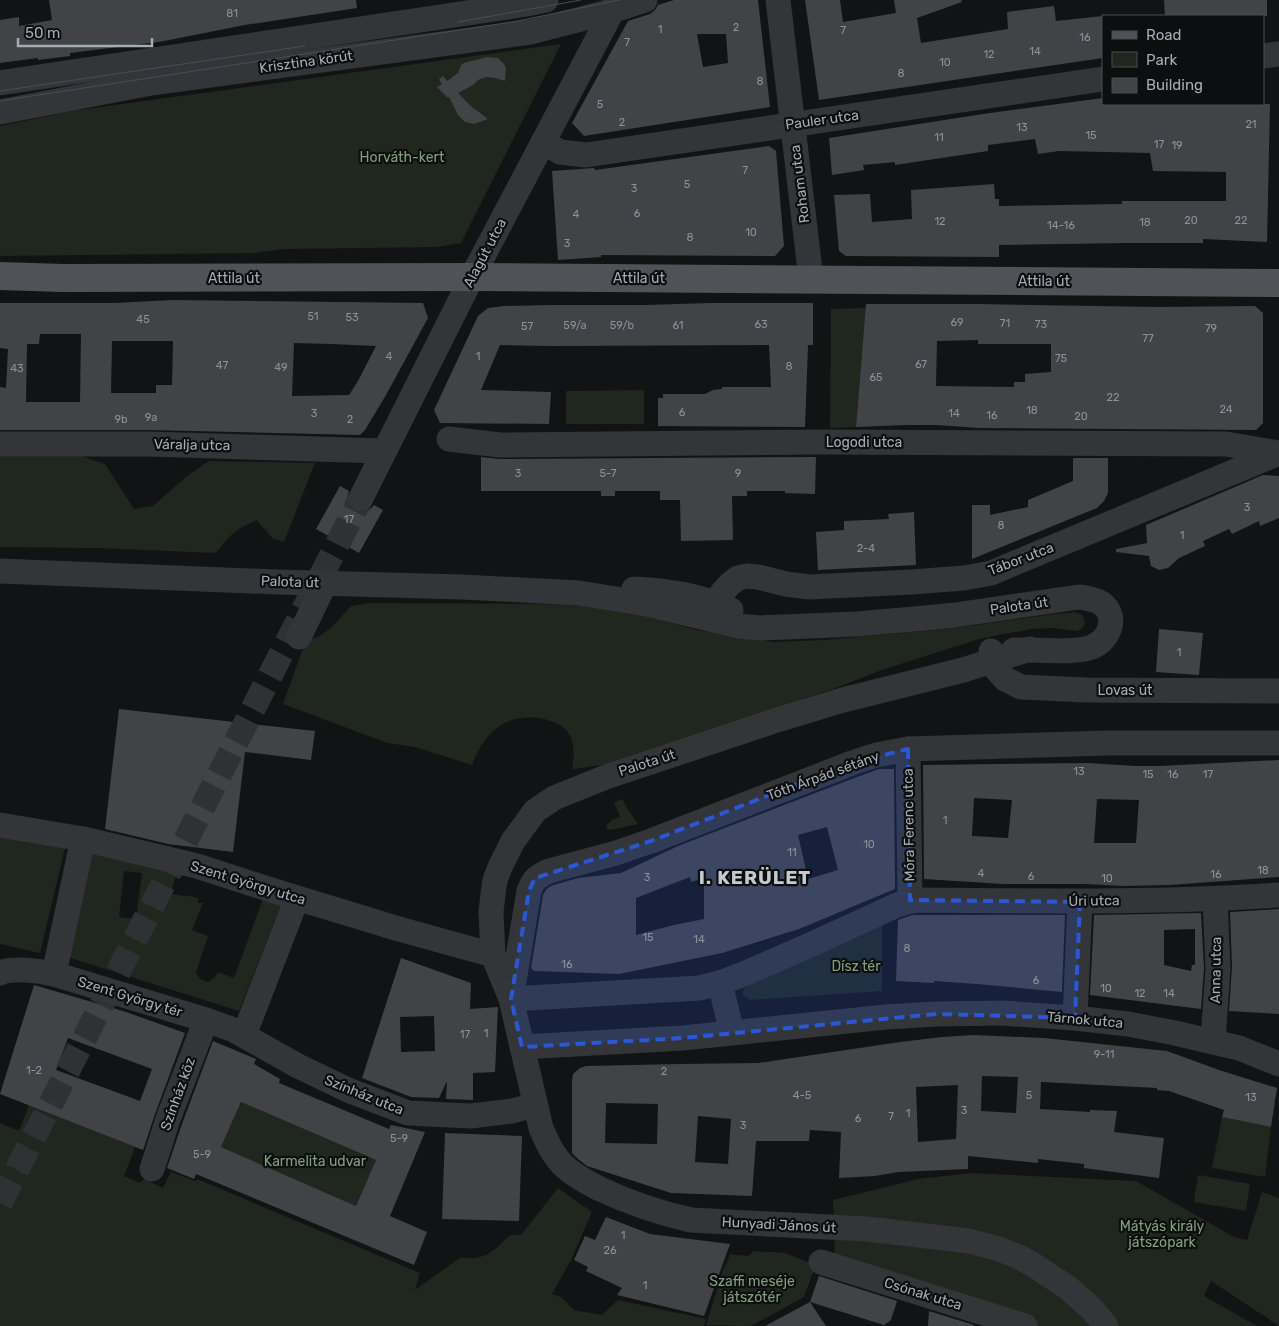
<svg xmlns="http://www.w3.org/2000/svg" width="1279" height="1326" font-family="Rubik,sans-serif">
	<rect width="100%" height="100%" fill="#121314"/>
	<g fill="#1f271f" fill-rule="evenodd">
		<path d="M561,44l-100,199 -25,4 -152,2 -29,4 -255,3v-130l71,-15z"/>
		<path d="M866,308l-10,119 -26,1 1,-119z"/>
		<path d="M644,390v34h-78v-33z"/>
		<path d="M0,454h75l30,10 29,45 19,-3 34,-30 22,-15 106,2 -31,79 -12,-4 -15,-18c-22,10 -27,14 -41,33l-120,-5 -96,-1z"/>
		<path d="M371,603l171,1 47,2 41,6 67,18 76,12 51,-2 131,-12 92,-13 29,-3 6,3 3,6 -1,5 -3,3 -4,2 -25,-3 -21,1 -52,10 -97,31 -49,19 -230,76 -31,4c2,-10 3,-26 -3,-35 -10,-17 -48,-21 -64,-11 -16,8 -27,25 -33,42l-57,-18 -28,-4 -104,-39 23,-64 12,-3 13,-9 20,-22z"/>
		<path d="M623,799l2,6 13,19 -22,5 -8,1 -2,-4 6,-6 8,-3 -6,-15z"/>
		<path d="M0,835l65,13 -25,105 -40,-9z"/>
		<path d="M83,852l94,17 -6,25 14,2v-1l13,3v5h5l-11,27 16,6 -12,36 4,7 8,3 6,-4 4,-6 16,6 30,-82 18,6 -43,109 -178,-56zM124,871l18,2 -6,46 -17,-2z"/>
		<path d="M882,925v66l-132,9 -5,-3 -2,-3 1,-6 3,-2z"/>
		<path d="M241,1102l135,58 -20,46 -135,-59z"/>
		<path d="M29,1105l106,42 -11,29 16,7 4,-4 19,9 8,-16 24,9 2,-2 223,94 -5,17 46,-33c24,5 33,-7 49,-22h11l37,-47 34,24 -21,48 -19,34 9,3 13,13 28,5 16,-15 88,19 -2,7h-704v-203l19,8z"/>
		<path d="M1222,1117l49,10 -6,50 -53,-9z"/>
		<path d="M970,1173l166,8 98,56 13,3 15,-48 17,6v128l-68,-45 -7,15 53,30h-226l-196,-68 -2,-58 85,-21z"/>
		<path d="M1198,1175l52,9 -4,27 -52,-9z"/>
		<path d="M754,1251l31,2 28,11 1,6 -10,27 -53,29 -45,-1 18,-58 3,-4 3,-9 18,2z"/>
	</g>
	<g fill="#414347" fill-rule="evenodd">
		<path d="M49,0h307l1,8 -112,17 -86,17 -89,11v3l-32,4v-2l-38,5v-43l19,-3v9l33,-6z"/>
		<path d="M674,0h84l12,107 -186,29 -12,-13 56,-102 22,-7 5,-4 3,-5zM697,34h29l2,29 -25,4z"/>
		<path d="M805,0h35l3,22 53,-9 -2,-13h67l1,2 -45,16 4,25 87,-14 -1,-17 47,-6 2,15 47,-5v42l-284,42z"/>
		<path d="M1164,0h103v16h-102z"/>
		<path d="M487,57l11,1 6,6 2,4 -1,13 -10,-3 -9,-1 -8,3 -5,5 -15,8 14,14 16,12 -14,5 -9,-2 -7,-7 -9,-18 -1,1 -11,-11 5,-3 -3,-5 4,-3 4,5 11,-8 3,-8 3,-2z"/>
		<path d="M1103,98v6h167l-3,138 -64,-3v4h-80l-124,2v12l-153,-1 -7,-5 -5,-56 36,-1 2,28 40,-3 -1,-29 83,-6 1,15h4v7l123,-2v-3h104v-29l-73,-1 -3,-18 -91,-2 -21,3 -3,-15 -47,6v6l-93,14v-3l-32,3 1,5 -32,5 -3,-37 154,-24z"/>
		<path d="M769,146l7,5 8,95 -9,10 -174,-1v2l-43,3 -6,-89 42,-3 1,2z"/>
		<path d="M173,300l250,3 5,15 -42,77 -21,35 -5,5 -211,-5h-149v-43l6,1 2,-39 -8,-1v-45h115zM40,334h41l-1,68h-54l1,-58h12zM112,341h61l-1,44h-16v8h-45zM294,343l37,1 45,2 -18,35 -9,14 -57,1z"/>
		<path d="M710,303h103v42h-5l-3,82 -147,-1v-28h5v-4h42l8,-4 9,-1v-2h49l-2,-42 -218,1 -51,-1 -19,45 70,2 -2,32 -109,-1 -6,-13 44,-94 10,-8 16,-2 47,-1h95z"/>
		<path d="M866,304h112l180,3 97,-1 8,7v110l-7,7 -276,-2 -43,-3h-32l-49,2zM978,340v4h73v28l-26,2v8h-11v5l-78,-1 1,-45z"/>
		<path d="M481,457l19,2 316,-2 -1,37 -30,-1v-2h-38v5h-15l1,44 -52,1 -1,-41h-20v-9h-45v5h-14v-5h-120z"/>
		<path d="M1073,458h35v35l-4,8 -7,7 -125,51v-54h18v10l38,-8v-7l45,-19z"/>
		<path d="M1263,475l16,1v42l-19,8 -1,-5 -27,13 -3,-5 -26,12 2,5 -26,12 -11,10 -9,2 -8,-4 -2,-10 -33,-4v-3l31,-6 -1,-18z"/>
		<path d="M340,486l9,5 -2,8 2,6 5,6 8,1 7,-2 5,-5 9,5 -24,43 -43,-24z"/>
		<path d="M914,512l2,53 -98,5 -2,-38 28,-2v-9l45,-2 -1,-5z"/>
		<path d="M1159,629l44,4 -4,42 -43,-3z"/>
		<path d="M119,709l196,22 -4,29 -66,-8 -12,100 -65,-8 -63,-15z"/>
		<path d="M1279,760v117l-109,8 -47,1 -38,-2h-82l-79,-5 -1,-114 165,-2 47,3h24zM974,798l38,2 -4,38 -36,-2zM1097,799l42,1 -3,43h-42z"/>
		<path d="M879,769h15l1,120 -96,40 -77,24 -103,21 -85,-3 -3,-3 12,-73 3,-5 3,-3 5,-2 24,-7 43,-5 57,-27 179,-69zM827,827l11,43 -30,9 -10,-44zM690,877l1,5 13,-4v41l-30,6 -38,10v-37z"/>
		<path d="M1279,909v105l-50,-3 3,-44 -2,-55z"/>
		<path d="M1201,913l3,55 -3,41 -111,-14 4,-80zM1195,929v36h-3l-1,6 -27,-6v-35z"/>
		<path d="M912,915h153l-3,77 -85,-8 -43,-3v2l-38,-2 2,-61z"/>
		<path d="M401,958l70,25 -1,26 28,-2 -3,65 -22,1v27l-27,-1 1,-18 -8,17 -28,-1 -49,-19zM434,1016l1,35 -34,1 -1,-35z"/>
		<path d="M34,985l92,27 59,21 -30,81 -12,36 -143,-56zM68,1038l84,31 -12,32 -84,-31z"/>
		<path d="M973,1035l71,3 123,13 52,19 58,18 -6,39 -49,-10 2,-7 -55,-19 -12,-1v-2l-116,-6 -1,27 50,3v-2l27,1 -3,21 50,6 -5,40 -75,-10v-4l-46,-5v4l-70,-7v13l-70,3 -23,4 -36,2 2,-46 -31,-2 -1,11h-53l-4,55 -81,-3 -84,-27 -9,-7 -6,-6v-72l1,-7 7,-6 6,-2 94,-2 78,-1 142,-21 42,-5zM982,1076l36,1 -2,36 -35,-2zM958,1085l-2,54 -38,3 -2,-55zM606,1103l52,1 -1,40 -52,-1zM698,1116l33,3 -3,45 -33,-2z"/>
		<path d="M213,1041l43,18 -2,5 26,15 -1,4 110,46 2,-4 34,7 -35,84 37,16 -13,33 -218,-91 -2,5 -27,-11 15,-44zM241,1102l135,58 -20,46 -135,-59z"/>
		<path d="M445,1133l77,3 -3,85 -77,-2z"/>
		<path d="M606,1217l44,17 80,10 -26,72 -87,-21 5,-7 -36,-17 2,-4 -14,-7 11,-24 10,4z"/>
		<path d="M819,1276l78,25 -6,19 -7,5 -74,-23z"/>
		<path d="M810,1302l16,24h-61z"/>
		<path d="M929,1311l45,14 -1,1h-45z"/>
	</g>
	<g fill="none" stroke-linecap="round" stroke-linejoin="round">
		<path stroke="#2f3234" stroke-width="25" stroke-dasharray="25 12" stroke-linecap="butt" d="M0,1203l361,-705"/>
		<g stroke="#333539" stroke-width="25">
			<path d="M778,0l33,279"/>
			<path d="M1263,56l16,-2"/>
			<path d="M0,83l527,-79 19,-4"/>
			<path d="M0,112l151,-29 380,-51 81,-21 33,-11"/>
			<path d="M543,142l17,10 26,3 517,-76"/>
			<path d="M449,439l51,6 325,-3 401,2 53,9"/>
			<path d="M0,444h149l235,7"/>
			<path d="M361,498l111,-221 145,-275"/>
			<path d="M0,571l277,11 186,5 116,6 68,11 92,22 20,2 98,-4 68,-6 30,-3 124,-18c8,1 15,2 22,6 18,13 9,36 -9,44 -17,7 -57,2 -78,3"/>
			<path d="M634,589c34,2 66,6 97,21"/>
			<path d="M714,620l2,-18 6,-9 8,-9 8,-6 9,-2 11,1 28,7 23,3 103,-5 52,-4 27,-5 288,-120"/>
			<path d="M299,637l26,-54"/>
			<path d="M1030,649l-67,21 -120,30 -66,20 -171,57 -52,21 -19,13 -22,30 -13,26 -5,13 -2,14 -2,18 1,22 1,21 18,44 30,129c6,14 12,28 24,39 10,9 23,16 35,22 30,14 59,24 91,31l176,9 102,12 30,8 20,8 16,9 32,21 25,22 14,17"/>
			<path d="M991,651l2,9 4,10 8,9 16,8 65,3 193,1"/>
			<path d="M908,749l2,152"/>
			<path d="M0,825l83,14 114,27 90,29 112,34 94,26"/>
			<path d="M0,973c13,-6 40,-2 54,1l152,46 28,10 64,36 50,24 60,23 63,3 41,-5 23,-6"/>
			<path d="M54,974l29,-135"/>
			<path d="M720,983l12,50"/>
			<path d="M511,999l18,-108c5,-13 8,-14 20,-20l67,-18 35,-12 201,-78 24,-8 32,-6 200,-6h171"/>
			<path d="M511,999l188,-11 21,-5 26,-10 64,-28 87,-40 13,-4 9,-1c120,1 240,3 360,-5"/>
			<path d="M1075,1018l5,-116"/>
			<path d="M244,1035l53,-137"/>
			<path d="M1213,1041l5,-73 -3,-69"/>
			<path d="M522,1047l161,-9 203,-21 51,-3 65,-1 73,5 53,6 47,9 64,15 40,16"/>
			<path d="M152,1169l16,-50 38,-99"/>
			<path d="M821,1262l204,64"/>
		</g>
		<path stroke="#4f5358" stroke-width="28" d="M0,276l63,2 409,-1 807,6"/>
		<g stroke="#4a4e52" stroke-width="1">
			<path d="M458,22l123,-22"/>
			<path d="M0,91l305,-45"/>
			<path d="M0,101l518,-80 101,-21"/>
		</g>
	</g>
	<path fill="#2a57d4" fill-opacity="0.2" stroke="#2a57d4" stroke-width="4" stroke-dasharray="10 6" stroke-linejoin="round" d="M908,749l2,151 170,2 -5,116 -138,-4 -254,24 -161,9 -11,-48 18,-108 6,-13 116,-37 201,-78z"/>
	<g text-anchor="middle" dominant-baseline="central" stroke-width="4.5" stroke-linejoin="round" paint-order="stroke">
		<g font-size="11" fill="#8b9299">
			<text x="232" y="13">81</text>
			<text x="736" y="27">2</text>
			<text x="660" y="29">1</text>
			<text x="843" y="30">7</text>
			<text x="1085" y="37">16</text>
			<text x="627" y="42">7</text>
			<text x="1035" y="51">14</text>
			<text x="989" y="54">12</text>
			<text x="945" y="62">10</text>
			<text x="901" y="73">8</text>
			<text x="760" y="81">8</text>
			<text x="600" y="104">5</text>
			<text x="622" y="122">2</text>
			<text x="1251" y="124">21</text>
			<text x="1022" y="127">13</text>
			<text x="1091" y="135">15</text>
			<text x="939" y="137">11</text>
			<text x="1159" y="144">17</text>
			<text x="1177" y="145">19</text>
			<text x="745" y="170">7</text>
			<text x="687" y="184">5</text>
			<text x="634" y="188">3</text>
			<text x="637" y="213">6</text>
			<text x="576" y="214">4</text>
			<text x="1191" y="220">20</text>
			<text x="1241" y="220">22</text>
			<text x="940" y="221">12</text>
			<text x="1145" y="222">18</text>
			<text x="1061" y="225">14-16</text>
			<text x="751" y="232">10</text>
			<text x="690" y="237">8</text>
			<text x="567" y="243">3</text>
			<text x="313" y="316">51</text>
			<text x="352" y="317">53</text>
			<text x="143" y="319">45</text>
			<text x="957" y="322">69</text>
			<text x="1005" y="323">71</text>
			<text x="761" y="324">63</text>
			<text x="1041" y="324">73</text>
			<text x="575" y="325">59/a</text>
			<text x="622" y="325">59/b</text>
			<text x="678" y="325">61</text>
			<text x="527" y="326">57</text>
			<text x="1211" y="328">79</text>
			<text x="1148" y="338">77</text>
			<text x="389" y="356">4</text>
			<text x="478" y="356">1</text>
			<text x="1061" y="358">75</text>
			<text x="921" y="364">67</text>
			<text x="222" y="365">47</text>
			<text x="789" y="366">8</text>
			<text x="281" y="367">49</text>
			<text x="17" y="368">43</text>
			<text x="876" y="377">65</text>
			<text x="1113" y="397">22</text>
			<text x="1226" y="409">24</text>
			<text x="1032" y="410">18</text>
			<text x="682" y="412">6</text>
			<text x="314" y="413">3</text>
			<text x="954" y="413">14</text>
			<text x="992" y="415">16</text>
			<text x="1081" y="416">20</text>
			<text x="151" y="417">9a</text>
			<text x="121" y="419">9b</text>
			<text x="350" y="419">2</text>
			<text x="518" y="473">3</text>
			<text x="608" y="473">5-7</text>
			<text x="738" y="473">9</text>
			<text x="1247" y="507">3</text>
			<text x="349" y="519">17</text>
			<text x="1001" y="525">8</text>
			<text x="1182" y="535">1</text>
			<text x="866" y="548">2-4</text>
			<text x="1179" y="652">1</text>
			<text x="1079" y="771">13</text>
			<text x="1148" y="774">15</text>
			<text x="1173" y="774">16</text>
			<text x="1208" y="774">17</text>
			<text x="945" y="820">1</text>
			<text x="869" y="844">10</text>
			<text x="792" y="852">11</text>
			<text x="1263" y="870">18</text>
			<text x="981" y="873">4</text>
			<text x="1216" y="874">16</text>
			<text x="1031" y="876">6</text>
			<text x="647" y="877">3</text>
			<text x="1107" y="878">10</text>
			<text x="648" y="937">15</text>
			<text x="699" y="939">14</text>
			<text x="907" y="948">8</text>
			<text x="567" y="964">16</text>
			<text x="1036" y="980">6</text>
			<text x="1106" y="988">10</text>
			<text x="1140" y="993">12</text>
			<text x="1169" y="993">14</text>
			<text x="486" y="1033">1</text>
			<text x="465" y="1034">17</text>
			<text x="1104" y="1054">9-11</text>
			<text x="34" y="1070">1-2</text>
			<text x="664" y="1071">2</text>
			<text x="802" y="1095">4-5</text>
			<text x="1029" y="1095">5</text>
			<text x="1251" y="1097">13</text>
			<text x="964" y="1110">3</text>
			<text x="908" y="1113">1</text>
			<text x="891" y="1116">7</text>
			<text x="858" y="1118">6</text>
			<text x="743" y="1125">3</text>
			<text x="399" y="1138">5-9</text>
			<text x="202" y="1154">5-9</text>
			<text x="623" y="1235">1</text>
			<text x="610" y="1250">26</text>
			<text x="645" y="1285">1</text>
		</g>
		<g font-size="14" fill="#a4acb4" stroke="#0d0e0f">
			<text transform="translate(306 62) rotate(-8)">Krisztina körút</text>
			<text transform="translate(822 120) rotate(-8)">Pauler utca</text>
			<text transform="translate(800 184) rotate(-97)">Roham utca</text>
			<text transform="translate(485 253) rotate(-62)">Alagút utca</text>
			<text x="234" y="278">Attila út</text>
			<text x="639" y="278">Attila út</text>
			<text x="1044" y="281">Attila út</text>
			<text x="864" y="442">Logodi utca</text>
			<text transform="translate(192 445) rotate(1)">Váralja utca</text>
			<text transform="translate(1021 559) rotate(-21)">Tábor utca</text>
			<text transform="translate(290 582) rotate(2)">Palota út</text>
			<text transform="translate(1019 606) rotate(-8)">Palota út</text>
			<text x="1125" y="690">Lovas út</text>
			<text transform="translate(647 763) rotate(-18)">Palota út</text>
			<text transform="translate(823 776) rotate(-20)">Tóth Árpád sétány</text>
			<text transform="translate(909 825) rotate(-91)">Móra Ferenc utca</text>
			<text transform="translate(248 883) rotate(17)">Szent György utca</text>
			<text transform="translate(1094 901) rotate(-1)">Úri utca</text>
			<text transform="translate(1216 970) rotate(-89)">Anna utca</text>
			<text transform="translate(130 997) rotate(17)">Szent György tér</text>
			<text transform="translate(1085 1020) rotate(5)">Tárnok utca</text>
			<text transform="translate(178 1094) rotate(-70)">Színház köz</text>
			<text transform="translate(364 1095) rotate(22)">Színház utca</text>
			<text transform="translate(779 1225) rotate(3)">Hunyadi János út</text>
			<text transform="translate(923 1294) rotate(17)">Csónak utca</text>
		</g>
		<g font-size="14" fill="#80a07b" stroke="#0d0e0f">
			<text x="402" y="157">Horváth-kert</text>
			<text x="856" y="966">Dísz tér</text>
			<text x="315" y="1161">Karmelita udvar</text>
			<text x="1162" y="1226">Mátyás király<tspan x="1162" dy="16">játszópark</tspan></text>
			<text x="752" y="1281">Szaffi meséje<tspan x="752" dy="16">játszótér</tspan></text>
		</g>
		<g font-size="19" font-weight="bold" letter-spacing="1" fill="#c5cad1" stroke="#0d0e0f">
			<text x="755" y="877">I. KERÜLET</text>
		</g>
	</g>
	<rect x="1102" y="15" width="162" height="90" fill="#0d0e0f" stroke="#494d51"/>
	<rect x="1112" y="31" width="25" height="8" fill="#4f5358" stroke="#494d51"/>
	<text x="1146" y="40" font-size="15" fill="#a4acb4">Road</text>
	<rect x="1112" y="52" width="25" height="15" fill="#1f271f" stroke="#494d51"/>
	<text x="1146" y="65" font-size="15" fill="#a4acb4">Park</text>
	<rect x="1112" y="78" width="25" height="15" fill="#414347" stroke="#494d51"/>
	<text x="1146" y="90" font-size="15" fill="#a4acb4">Building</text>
	<path d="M18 38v8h134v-8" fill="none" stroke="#a4acb4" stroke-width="2.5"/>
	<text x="25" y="38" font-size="15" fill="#a4acb4" stroke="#0d0e0f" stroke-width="4" paint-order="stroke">50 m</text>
</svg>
